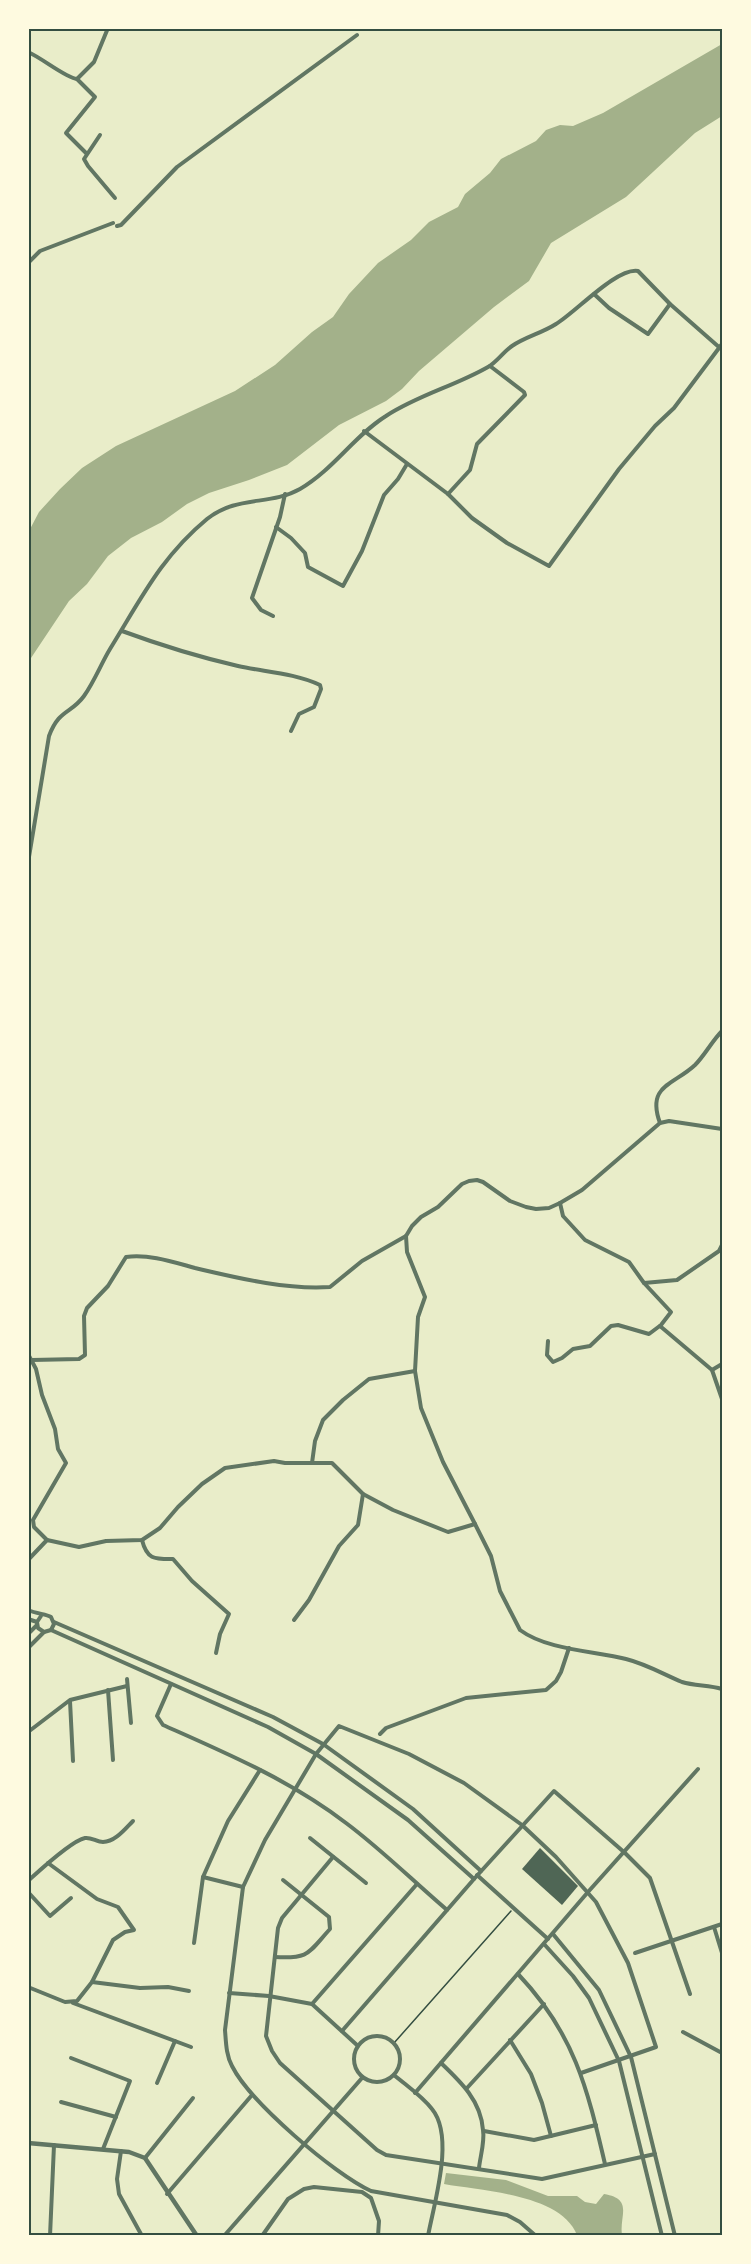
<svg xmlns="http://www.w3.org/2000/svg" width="751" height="2264" font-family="'Public Sans',sans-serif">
	<rect width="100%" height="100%" fill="#e9edc9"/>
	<g fill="#a3b18a">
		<path d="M722,44v72l-27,17 -69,64 -75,46 -22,38 -35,26 -75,64 -17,18 -16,12 -47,24 -52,40 -38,15 -40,13 -22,11 -25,18 -31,16 -23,18 -21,28 -18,17 -40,60v-130l10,-19 21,-23 22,-21 34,-22 119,-55 40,-26 37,-33 21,-15 16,-23 29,-31 33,-23 18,-18 29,-15 7,-13 25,-21 11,-14 35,-18 10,-11 14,-5 13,1 30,-13z"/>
		<path d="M446,2173l60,7 42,16h29l8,6 11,2 8,-10c30,5 15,22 18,41h-45c-16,-41 -95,-44 -133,-51z"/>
	</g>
	<path fill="#4f6655" d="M540,1848l38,38 -16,19 -40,-36z"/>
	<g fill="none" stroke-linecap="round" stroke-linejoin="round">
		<path stroke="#344e41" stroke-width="1.5" d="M394,2043l117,-132"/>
		<g stroke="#617663" stroke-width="4">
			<path d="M28,52c14,6 38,26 49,27l17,-17 14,-34"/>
			<path d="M77,79l18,18 -29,36 20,20"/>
			<path d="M100,135l-16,24 4,7 27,32"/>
			<path d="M117,226l4,-1 56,-58 180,-132"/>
			<path d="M28,263l12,-12 73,-28"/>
			<path d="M594,294l15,14 39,26 22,-30"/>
			<path d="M364,431l84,63 24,24 35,25 42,23 70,-97 36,-43 19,-18 48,-64"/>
			<path d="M448,494l22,-24 7,-26 48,-49 -1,-3 -34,-26"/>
			<path d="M276,527l15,11 14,15 3,14 35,19 19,-35 22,-56 14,-16 9,-15"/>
			<path d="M273,616l-12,-6 -9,-12 28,-81 5,-23"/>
			<path d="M122,631c38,14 77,26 116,35 27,6 56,7 82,19l1,4 -7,18 -15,7 -8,17"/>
			<path d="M28,863l21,-127c10,-27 22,-22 35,-40 10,-14 17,-32 26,-47 31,-50 51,-92 97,-130 30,-24 63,-13 93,-30 34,-20 54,-53 86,-73 32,-21 69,-30 102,-49 9,-5 15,-15 24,-21 13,-9 30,-13 44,-22 19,-11 61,-57 82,-53l32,33 50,44"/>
			<path d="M660,1123c-14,-38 14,-38 35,-58 10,-10 17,-24 27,-34"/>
			<path d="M406,1236l1,16 18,45 -7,20 -3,54 6,37 22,54 32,62"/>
			<path d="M644,1283l33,-3 42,-29 3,-6"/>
			<path d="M660,1326l52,44 10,29"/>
			<path d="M548,1341l-1,14 6,7 9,-4 11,-9 17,-3 21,-20 7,-1 31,9 12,-9 10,-13 -27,-29 -15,-21 -44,-22 -22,-24 -3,-13"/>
			<path d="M28,1354l8,15 6,26 13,34 3,20 8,14 -33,57 1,7 13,13"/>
			<path d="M32,1360l47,-1 6,-4 -1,-39 3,-8 21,-22 18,-29c24,-3 47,5 69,11 43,10 91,22 135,19l32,-26 44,-25 6,-10 9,-9 17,-10 24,-23 7,-3 8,-1 6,2 27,19 16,6 10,2 13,-1 11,-5 22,-13 78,-67 9,-2 53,8"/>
			<path d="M712,1370l10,-6"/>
			<path d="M312,1463l3,-22 8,-21 20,-20 26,-21 46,-8"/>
			<path d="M142,1540c5,20 13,19 31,19l19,22 37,33 -9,20 -4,19"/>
			<path d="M28,1560l19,-20 32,7 27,-6 36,-1 18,-12 18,-21 24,-23 23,-16 49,-7 11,2h47l31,31 30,16 55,22 27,-8 16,32 9,35 20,39c27,20 74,21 106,29 20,5 37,15 56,23 13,4 27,3 40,7"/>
			<path d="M28,1610c9,4 18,4 23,7l3,7 -3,6 -7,2 -6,-4 -1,-6 4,-6"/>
			<path d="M28,1619l9,3"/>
			<path d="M294,1620l15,-20 30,-54 19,-21 5,-31"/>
			<path d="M54,1622l219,95 50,27 90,65 68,62"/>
			<path d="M51,1630l217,97 48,27 92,66 66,59"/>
			<path d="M28,1634l9,-9"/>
			<path d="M28,1648l16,-16"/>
			<path d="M127,1679l4,44"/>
			<path d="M171,1684l-14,32 6,9c63,28 127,55 183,98 35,26 67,58 101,87"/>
			<path d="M108,1690l5,70"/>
			<path d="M70,1701l3,60"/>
			<path d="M28,1732l42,-32 57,-14"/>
			<path d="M380,1734l6,-6 80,-30 80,-8 10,-9 5,-9 8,-24"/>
			<path d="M310,1838l56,45"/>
			<path d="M333,1857l-51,61 -4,10 -12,108 6,15 8,12 97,87 9,5 156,24 113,-25"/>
			<path d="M477,1875l71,64"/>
			<path d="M203,1877l40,10"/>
			<path d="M28,1881c11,-10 43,-40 57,-43 6,-1 12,4 18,4 12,0 22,-13 30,-21"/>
			<path d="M28,1892l22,24 21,-18"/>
			<path d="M714,1927l8,26"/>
			<path d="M553,1934l46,56 32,67 44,179"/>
			<path d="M194,1943l9,-66 25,-56 32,-51"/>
			<path d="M544,1944l29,32 16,22 30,63 43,175"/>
			<path d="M635,1953l87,-29"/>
			<path d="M275,1957c35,2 33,-4 55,-28l-1,-12 -46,-37"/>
			<path d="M518,1974c56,59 69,113 87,190"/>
			<path d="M92,1982l48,6 28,-1 21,4"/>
			<path d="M28,1987l37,15 12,-1 15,-19 21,-42 12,-8 9,-2 -16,-23 -21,-8 -49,-36"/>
			<path d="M229,1993l40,3 43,8 46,42"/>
			<path d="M73,2003l118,44"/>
			<path d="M312,2004l105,-120"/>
			<path d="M342,2031l132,-152 80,-88 71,62 25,25 40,116"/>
			<path d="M683,2032l39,21"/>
			<circle cx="377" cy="2059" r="23"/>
			<path d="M510,2040l21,34 11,29 9,33"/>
			<path d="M71,2058l59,23 -27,68"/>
			<path d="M441,2063c20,19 40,38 42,67 2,12 -3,27 -4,38"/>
			<path d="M394,2075c13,11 28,21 38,34 23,28 2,94 -4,127"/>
			<path d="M157,2083l18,-42"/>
			<path d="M467,2088l77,-84"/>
			<path d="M415,2093l173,-201 110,-123"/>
			<path d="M61,2102l55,15"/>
			<path d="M484,2131l50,9 62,-15"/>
			<path d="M121,2151l-4,28 2,15 23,42"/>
			<path d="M145,2158l48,-60"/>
			<path d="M167,2194l85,-99"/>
			<path d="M50,2236l4,-91"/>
			<path d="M224,2236l138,-158"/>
			<path d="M262,2236l26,-37 16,-10 10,-2 48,5 9,6 8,23 -1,15"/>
			<path d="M536,2236l-16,-14 -13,-7 -136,-24c-37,-17 -121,-89 -139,-125 -6,-11 -6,-24 -7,-36l18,-143 22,-47 51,-86 23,-28 70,28 55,29 58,42 34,32 40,45 32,61 28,84 -75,26"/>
		</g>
		<path stroke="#617663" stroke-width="4.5" d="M28,2143l101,9 16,6 52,78"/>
	</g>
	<rect width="751" height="2264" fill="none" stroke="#fefae0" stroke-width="60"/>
	<rect x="30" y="30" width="691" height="2204" fill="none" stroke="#344e41" stroke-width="2"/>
</svg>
